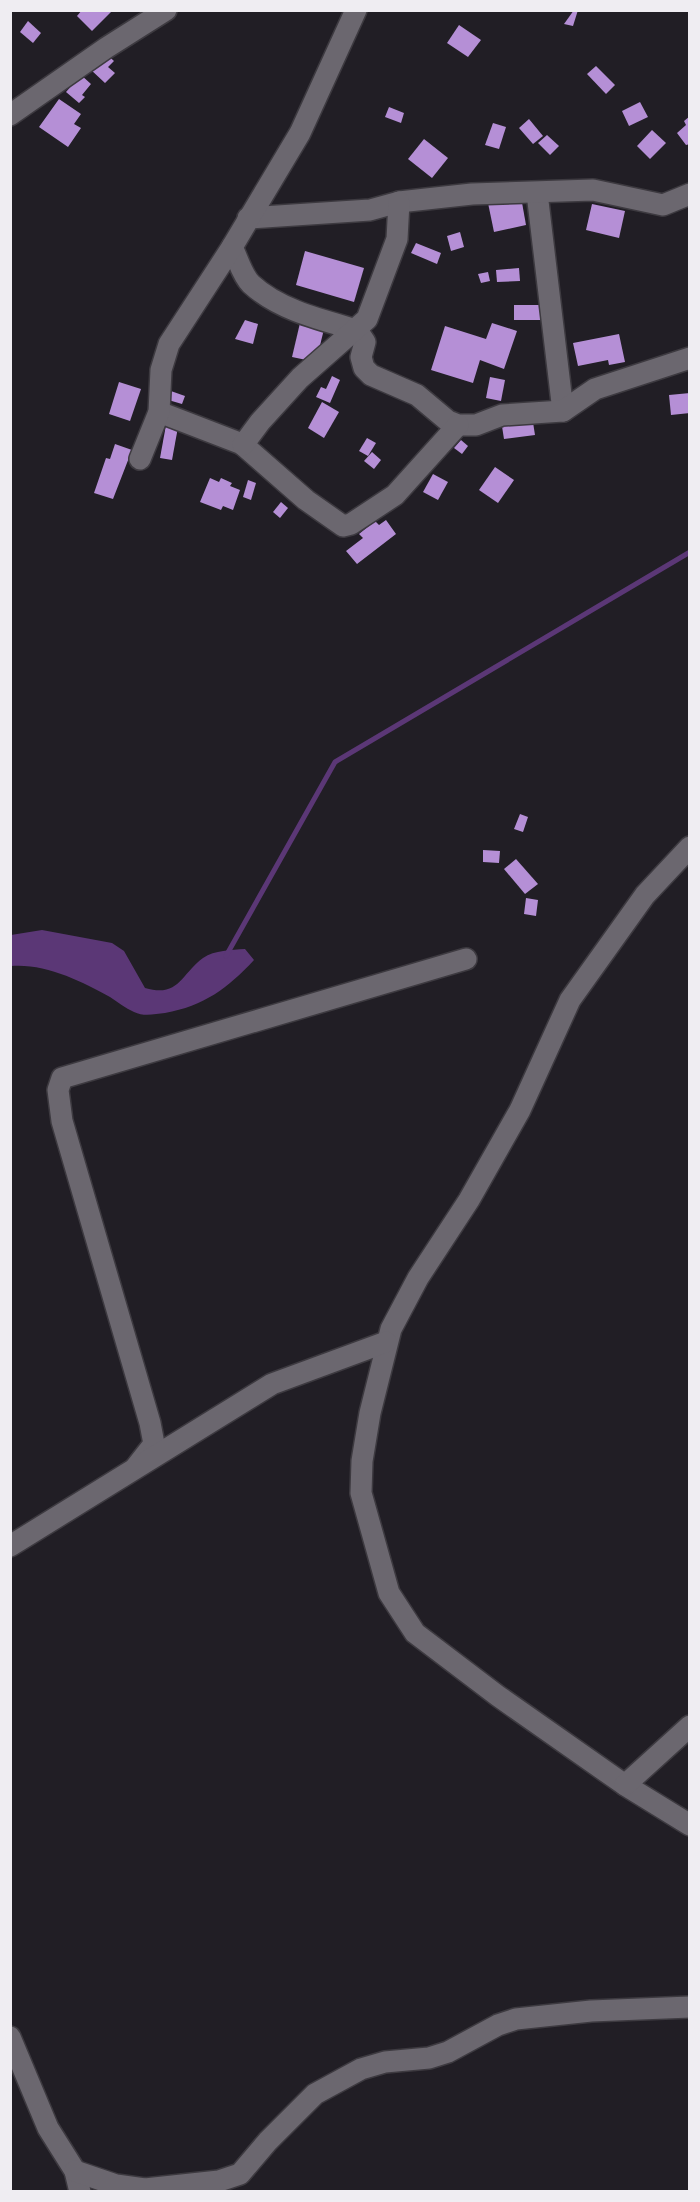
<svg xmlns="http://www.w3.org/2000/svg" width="700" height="2202" font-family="Mulish,sans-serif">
	<rect width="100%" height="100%" fill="#211e25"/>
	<path fill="#5b3776" d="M42,930l70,13 12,8 21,37c34,10 36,-14 58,-30 12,-8 28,-8 42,-9l9,11c-26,28 -50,46 -89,53 -10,1 -21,4 -31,-1 -9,-4 -16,-10 -24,-15 -28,-16 -66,-34 -99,-31v-31z"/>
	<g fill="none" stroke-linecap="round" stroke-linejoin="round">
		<path stroke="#5b3776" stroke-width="5" d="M226,956l109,-194 355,-210"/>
	</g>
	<g fill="#b58fd6">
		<path d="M82,10h27l2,2 -19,19 -15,-15z"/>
		<path d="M574,10h4l-5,16 -9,-2z"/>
		<path d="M28,21l13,12 -8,10 -13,-11z"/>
		<path d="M459,25l22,15 -13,17 -21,-14z"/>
		<path d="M103,51l11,10 -6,6 7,6 -10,10 -15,-14z"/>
		<path d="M596,66l19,19 -9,9 -19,-20z"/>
		<path d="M81,75l10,9 -9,11 3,2 -6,6 -13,-11z"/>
		<path d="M59,99l22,15 -7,10 7,4 -13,19 -29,-20z"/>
		<path d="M640,102l8,15 -19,9 -7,-15z"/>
		<path d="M389,107l15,6 -3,10 -16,-6z"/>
		<path d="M690,116v28l-4,1 -9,-12 9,-8 -2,-4z"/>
		<path d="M529,119l14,17 -10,8 -14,-16z"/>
		<path d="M493,123l13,4 -7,22 -14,-4z"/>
		<path d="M652,130l14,13 -16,16 -13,-13z"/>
		<path d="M547,135l12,11 -9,9 -12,-12z"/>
		<path d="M424,139l24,19 -16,20 -24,-19z"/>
		<path d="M521,197l5,28 -32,7 -6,-29z"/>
		<path d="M592,204l33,7 -6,27 -33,-8z"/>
		<path d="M460,232l4,15 -13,4 -4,-15z"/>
		<path d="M416,243l25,10 -4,11 -26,-11z"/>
		<path d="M305,251l59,17 -10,34 -58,-17z"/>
		<path d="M519,268l1,13 -23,1 -1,-12z"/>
		<path d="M488,272l2,9 -9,2 -3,-9z"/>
		<rect x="514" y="305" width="26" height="15"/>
		<path d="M245,320l13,4 -5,20 -18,-5z"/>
		<path d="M300,323l24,6 -8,33 -24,-5z"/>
		<path d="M492,323l25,8 -13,38 -24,-9 -7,23 -42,-13 14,-44 41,13z"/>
		<path d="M619,334l6,28 -16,3 -1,-5 -30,6 -5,-23z"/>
		<path d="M332,376l8,4 -10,23 -14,-6 5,-10 5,2z"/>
		<path d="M490,377l15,3 -4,21 -15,-3z"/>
		<path d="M119,382l22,7 -11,32 -21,-7z"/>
		<path d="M168,390l17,6 -3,8 -17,-5z"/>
		<path d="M690,393v20l-19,2 -2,-20z"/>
		<path d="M322,402l17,10 -15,26 -16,-10z"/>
		<path d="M532,416l3,19 -31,4 -3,-19z"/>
		<path d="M166,425l12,2 -6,33 -12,-2z"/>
		<path d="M367,438l9,5 -8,13 -9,-5z"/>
		<path d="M461,440l7,6 -6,8 -8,-6z"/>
		<path d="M115,444l17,6 -19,49 -19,-6 12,-35 4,1z"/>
		<path d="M372,452l9,8 -7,9 -10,-8z"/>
		<path d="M495,467l19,13 -16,23 -19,-13z"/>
		<path d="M433,474l15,8 -10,18 -15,-8z"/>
		<path d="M210,478l9,4 2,-4 11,5 -2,3 10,4 -7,20 -10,-4 -2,4 -21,-8z"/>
		<path d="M248,480l8,3 -5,17 -8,-3z"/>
		<path d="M281,502l7,6 -8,10 -7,-6z"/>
		<path d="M386,520l10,14 -39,30 -11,-13 17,-13 -4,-4 16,-13 4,4z"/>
		<path d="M520,814l8,3 -5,15 -9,-3z"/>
		<path d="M483,850l17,1 -1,12 -16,-1z"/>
		<path d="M516,859l22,25 -13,10 -21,-25z"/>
		<path d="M526,898l12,2 -2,16 -12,-2z"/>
	</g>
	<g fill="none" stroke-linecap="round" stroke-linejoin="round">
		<g stroke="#3d3a40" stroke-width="24">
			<g id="minor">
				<path d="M10,115l96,-67 60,-38"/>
				<path d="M537,193l26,218"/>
				<path d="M248,218l122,-8 29,-8 73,-8 121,-4 70,15 27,-11"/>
				<path d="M232,247c6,12 10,28 19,37 28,26 71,36 106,46l8,12 -4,15 3,11 7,7 46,20 31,26 10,4h18l26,-10 61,-4 32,-22 95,-31"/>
				<path d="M159,412l83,32 64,56 37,26 8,-2 44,-29 63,-70"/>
				<path d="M243,445l17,-23 40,-44 67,-59 30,-80 2,-37"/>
				<path d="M140,459l19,-47 2,-42 8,-26 63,-97 68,-114 56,-123"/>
				<path d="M690,847l-45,48 -75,105 -50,110 -51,90 -51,78 -27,51 -21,84 -8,48 -1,32 28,100 26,40 83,63 127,89 65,40"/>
				<path d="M136,1467l18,-23 -4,-21 -88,-302 -4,-31 4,-12 404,-119"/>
				<path d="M10,1546l262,-162 114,-42"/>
				<path d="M625,1785l65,-59"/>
				<path d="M10,2037l38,91 27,43 5,21"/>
				<path d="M75,2171l41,14 29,4 74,-8 21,-7 28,-33 47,-47 46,-25 24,-7 44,-4 19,-6 50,-27 18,-6 75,-8 99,-4"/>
			</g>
		</g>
		<use href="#minor" stroke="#6b676f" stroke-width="21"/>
	</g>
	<rect width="700" height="2202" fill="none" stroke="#efedf2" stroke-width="24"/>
</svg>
